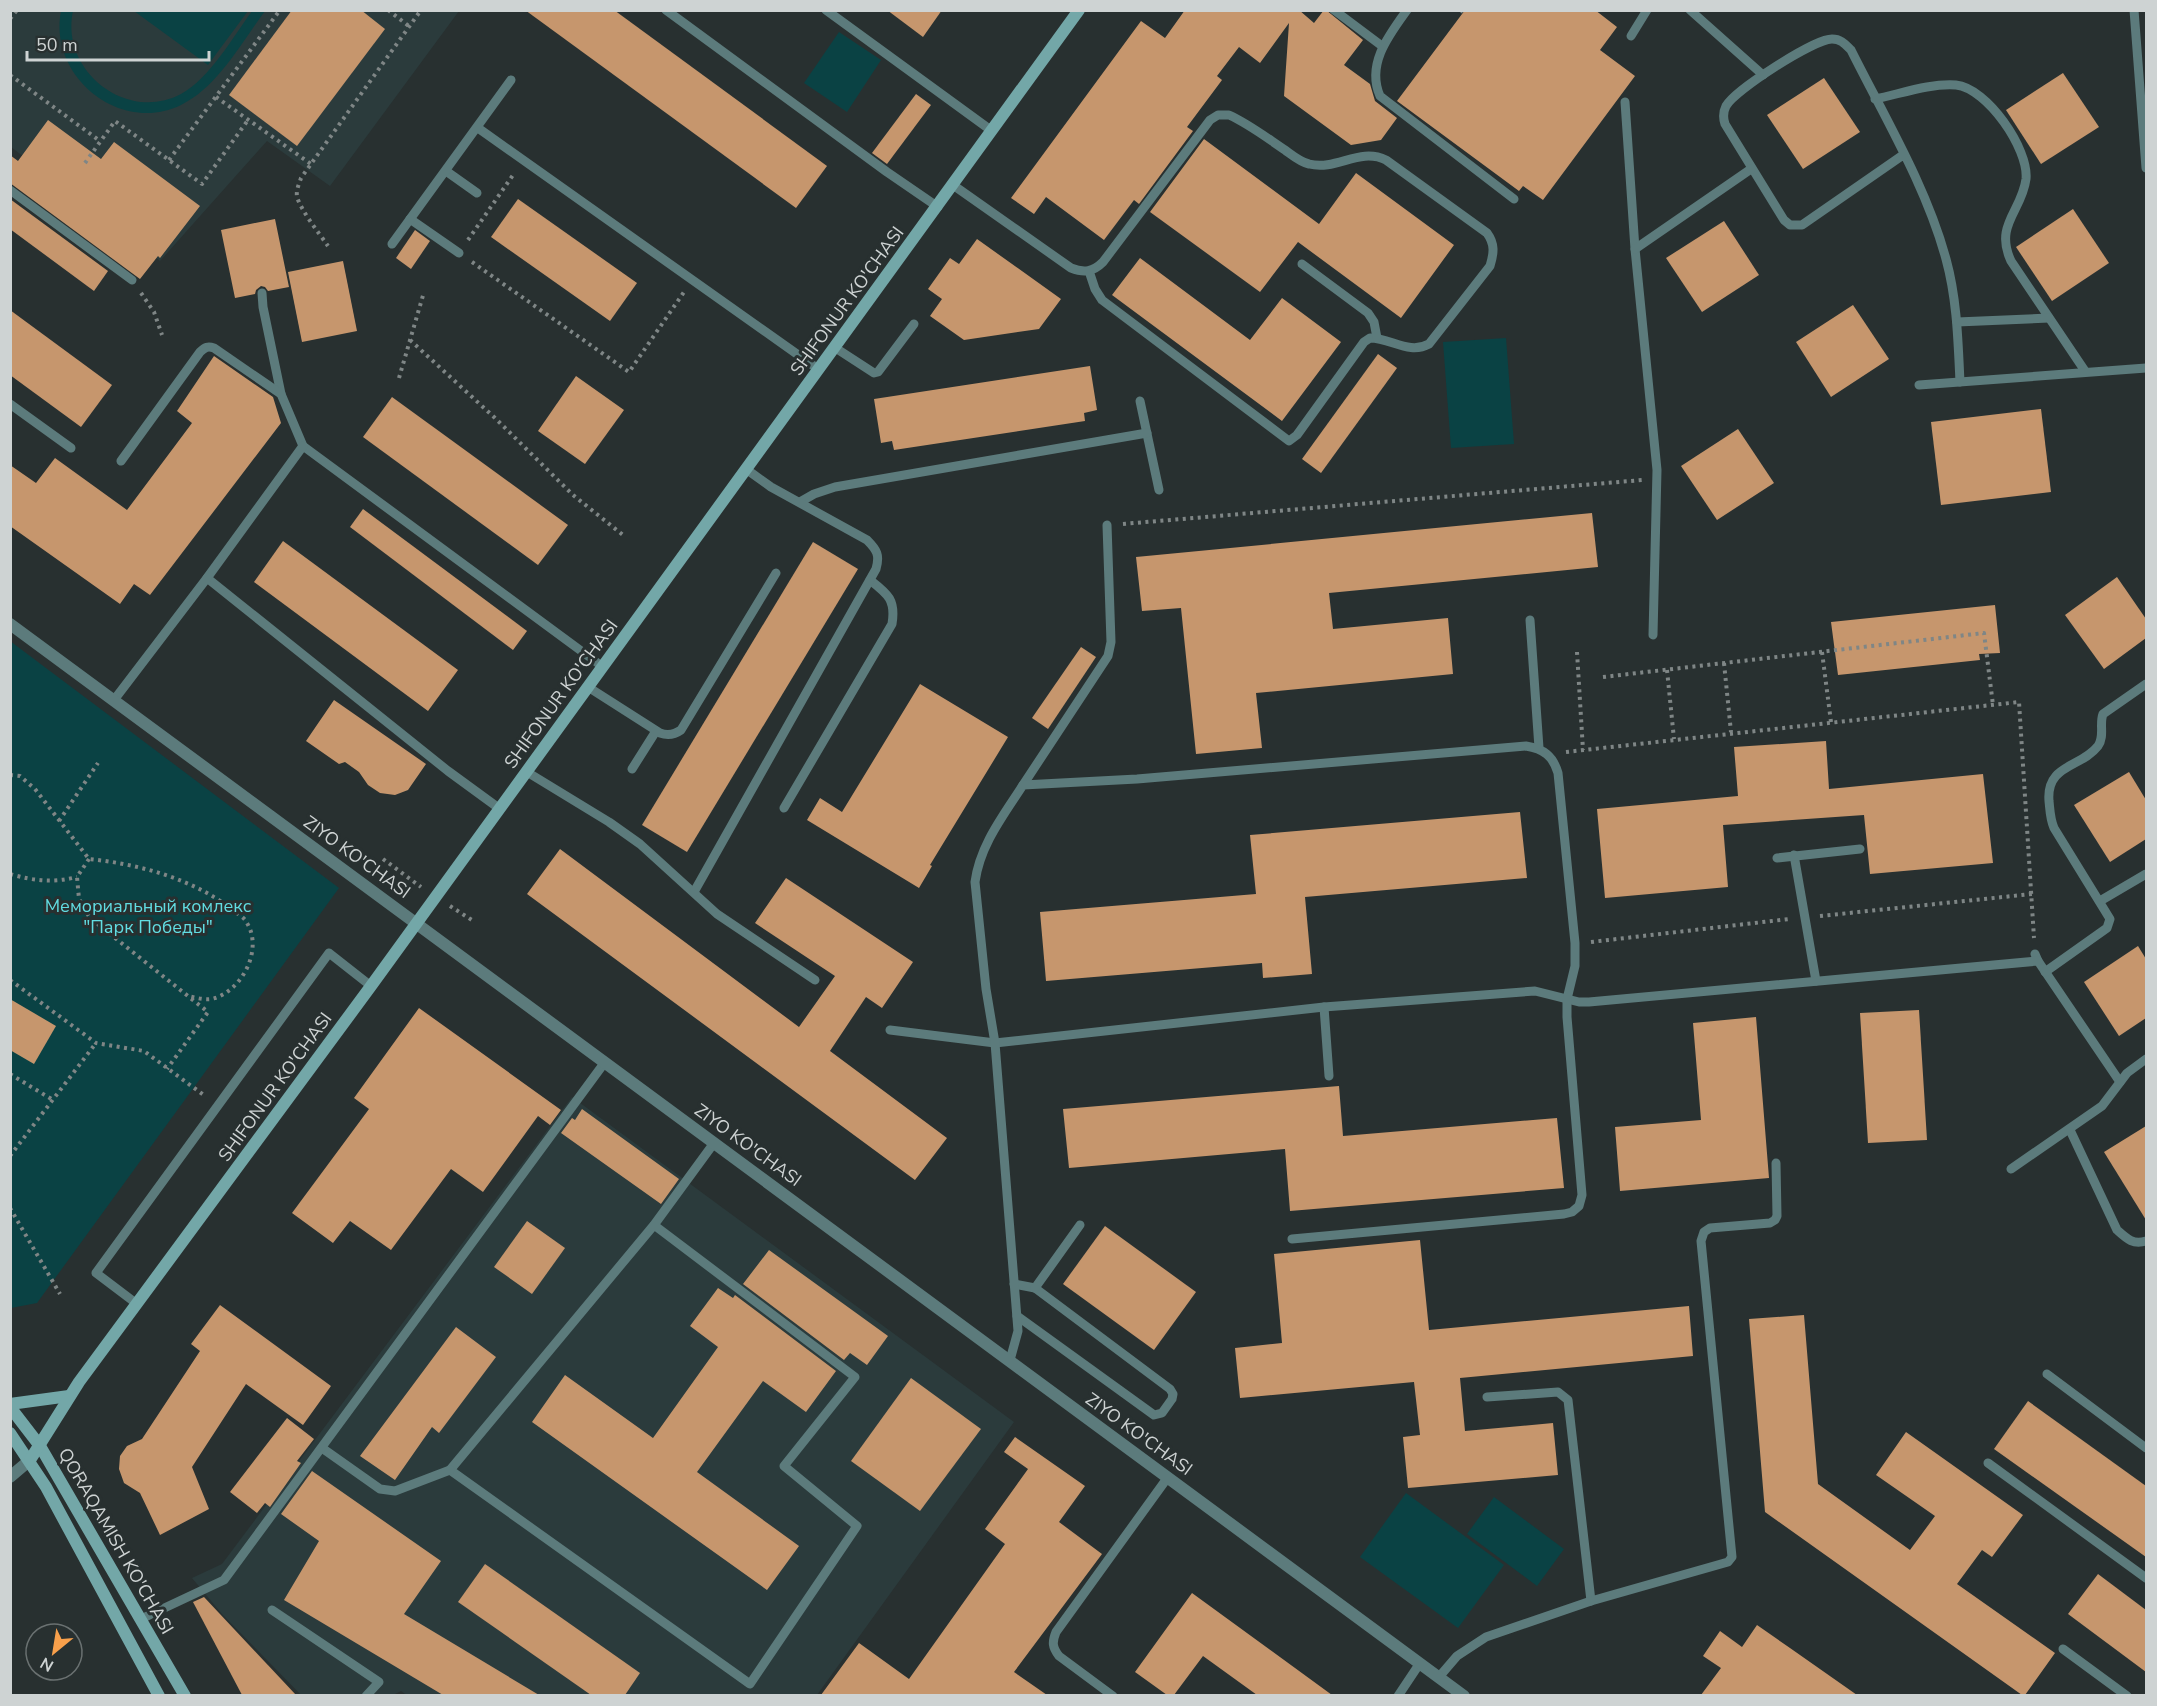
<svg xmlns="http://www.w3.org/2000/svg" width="2157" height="1706" font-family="'Nunito Sans',sans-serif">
	<rect width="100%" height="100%" fill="#283030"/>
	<g fill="#2b3b3c">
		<path d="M10,11h449l-129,175 -63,-45 -107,120 -149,-114z"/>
		<path d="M572,1097l442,325 -197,273 -409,1 -7,-5 -8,4h-92l-79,-81 -30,-36 30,-14z"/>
	</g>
	<g fill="#0a4244">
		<path d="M61,11h12c-13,59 53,112 108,83 29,-16 52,-57 71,-83h13c-23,31 -48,77 -84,94 -61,30 -133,-29 -120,-94z"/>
		<path d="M134,11h114l-40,54z"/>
		<path d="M839,32l42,28 -34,52 -43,-29z"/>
		<path d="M1506,338l8,106 -63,4 -8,-106z"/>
		<path d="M10,641l329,247 -302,415 -26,5z"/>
		<path d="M1406,1493l98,72 -46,63 -98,-71z"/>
		<path d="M1494,1497l70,52 -27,37 -70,-52z"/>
	</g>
	<g fill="#c6966d">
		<path d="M292,10h69l24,19 -88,117 -68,-51z"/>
		<path d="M525,10h89l213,156 -31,42z"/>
		<path d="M887,10h55l-19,27z"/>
		<path d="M1185,10h114l15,13 10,-13h2l37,30 -19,25 26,19 5,17 22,17 -16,22 -30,5 -67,-49 5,-73 -29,40 -21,-16 -22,29 5,4 -35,47 6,4 -54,73 -5,-4 -30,40 -58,-43 -12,17 -23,-16 130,-177 24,17z"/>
		<path d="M1465,10h130l22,17 -17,23 35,26 -92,124 -20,-14 -4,5 -122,-90z"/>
		<path d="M2063,73l36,54 -58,37 -35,-54z"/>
		<path d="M1824,78l36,54 -57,37 -36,-54z"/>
		<path d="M916,94l15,11 -44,59 -15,-11z"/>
		<path d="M48,120l53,39 13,-17 86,64 -40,52 -2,-2 -18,23 -130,-96v-28l8,6z"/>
		<path d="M1204,139l115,85 37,-51 98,72 -53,73 -103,-76 -38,50 -110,-80z"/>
		<path d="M10,199l98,72 -14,20 -84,-62z"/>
		<path d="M518,199l119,84 -27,38 -119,-84z"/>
		<path d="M2073,209l36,54 -57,38 -36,-54z"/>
		<path d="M275,219l14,68 -21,4 -3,-4 -4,-1 -5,4 -1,4 -20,4 -14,-68z"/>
		<path d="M1724,221l35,54 -57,37 -36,-54z"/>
		<path d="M415,230l15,11 -19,28 -15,-11z"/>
		<path d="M977,239l84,60 -22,30 -75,11 -34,-24 12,-17 -14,-10 22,-31 9,6z"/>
		<path d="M1140,258l110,82 32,-42 59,44 -59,79 -170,-126z"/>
		<path d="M343,261l14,70 -55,11 -14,-70z"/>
		<path d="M1853,305l36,54 -58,38 -35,-55z"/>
		<path d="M10,310l102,75 -31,42 -71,-52z"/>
		<path d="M1378,354l19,14 -76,105 -19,-14z"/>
		<path d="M214,356l59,41 8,26 -131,172 -16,-11 -14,20 -110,-78v-61l26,18 19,-25 72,52 65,-87 -15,-12z"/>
		<path d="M1090,366l7,44 -13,3 1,8 -191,29 -2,-9 -11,2 -7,-44z"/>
		<path d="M576,376l48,34 -39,54 -47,-33z"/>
		<path d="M392,397l176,128 -30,40 -175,-128z"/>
		<path d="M2041,409l10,83 -110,13 -10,-83z"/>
		<path d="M1738,429l36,54 -57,37 -36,-54z"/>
		<path d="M363,509l164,122 -14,19 -163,-123z"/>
		<path d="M1592,513l6,54 -269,26 4,36 115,-11 5,56 -197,19 6,55 -66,6 -15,-146 -39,3 -6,-54z"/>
		<path d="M283,541l175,129 -30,41 -174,-129z"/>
		<path d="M813,542l45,27 -171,283 -45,-27z"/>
		<path d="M2117,577l29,42v19l-42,31 -39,-54z"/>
		<path d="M1995,605l5,48 -21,1 1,6 -142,15 -7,-53z"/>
		<path d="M1081,647l15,10 -48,72 -16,-11z"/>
		<path d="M920,684l88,53 -78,128 2,1 -13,22 -112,-68 13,-22 22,14z"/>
		<path d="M334,700l92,64 -18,26 -13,5 -15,-2 -12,-8 -9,-13 -14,-10 -6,2 -33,-23z"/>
		<path d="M1826,741l3,48 154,-15 10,89 -123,11 -6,-59 -141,10 5,62 -123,11 -8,-89 141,-13 -4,-49z"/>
		<path d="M2129,772l17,28v39l-36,23 -36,-57z"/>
		<path d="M1520,812l7,66 -222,19 7,77 -49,4 -1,-15 -216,18 -6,-69 216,-18 -6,-59z"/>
		<path d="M560,849l239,178 36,-51 -80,-53 31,-45 127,84 -31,46 -16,-11 -36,54 117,87 -32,42 -388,-286z"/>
		<path d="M2138,946l8,13v59l-27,18 -35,-54z"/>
		<path d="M10,999l46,27 -22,38 -24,-14z"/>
		<path d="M419,1008l142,102 -11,15 -12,-9 -55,76 -32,-23 -60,81 -41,-29 -17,22 -41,-30 77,-104 -15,-11z"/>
		<path d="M1919,1010l8,130 -59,3 -8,-130z"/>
		<path d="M1756,1017l13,161 -149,13 -5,-64 86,-7 -8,-97z"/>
		<path d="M1339,1086l4,50 214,-18 7,70 -274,23 -5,-62 -216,19 -6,-59z"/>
		<path d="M582,1109l97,70 -18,25 -100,-71 11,-15 3,2z"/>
		<path d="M2146,1126v94l-42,-68z"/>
		<path d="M527,1221l38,27 -33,46 -38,-27z"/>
		<path d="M1105,1226l91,66 -42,58 -91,-66z"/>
		<path d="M1420,1240l9,90 260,-24 4,50 -233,22 5,53 88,-8 5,52 -150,13 -5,-51 17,-2 -6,-53 -174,16 -5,-50 47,-5 -8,-89z"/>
		<path d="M769,1250l119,86 -21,29 -17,-12 -6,7 -101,-76z"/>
		<path d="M718,1288l15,10 2,-3 101,76 -30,41 -43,-31 -66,91 102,74 -32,44 -235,-168 33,-47 88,63 65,-91 -28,-21z"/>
		<path d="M220,1305l111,81 -28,39 -57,-41 -54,83 17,42 -49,26 -20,-42 -16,-10 -5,-14 1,-13 7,-10 15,-7 58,-88 -9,-7z"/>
		<path d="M1804,1315l14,169 92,66 25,-34 -59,-41 30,-43 117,83 -31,42 -10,-7 -25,34 98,69 -30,42h-3l-257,-183 -16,-193z"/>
		<path d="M456,1327l40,30 -57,76 -7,-6 -37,53 -35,-24z"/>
		<path d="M911,1378l70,51 -61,82 -69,-50z"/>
		<path d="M2028,1401l118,85v71l-152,-108z"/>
		<path d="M287,1418l27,21 -17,22 4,2 -31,44 -5,-4 -8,10 -27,-21z"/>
		<path d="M1015,1437l70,49 -26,36 43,32 -88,118 33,23h-226l38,-52 50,36 96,-135 -20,-15 43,-60 -24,-17z"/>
		<path d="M312,1471l129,90 -37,53 135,81h-96l-159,-95 35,-59 -38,-27z"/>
		<path d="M485,1564l155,109 -15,22h-34l-133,-93z"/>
		<path d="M2098,1574l48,36v62l-78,-58z"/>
		<path d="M1192,1593l140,102h-75l-54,-39 -29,39h-7l-32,-23z"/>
		<path d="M204,1597l92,98h-54l-49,-93z"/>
		<path d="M1757,1625l33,23 67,47h-156l20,-27 -18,-12 17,-25 22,16z"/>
	</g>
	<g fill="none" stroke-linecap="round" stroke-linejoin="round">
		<g stroke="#7f8686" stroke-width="4" stroke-dasharray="3 4.5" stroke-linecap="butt">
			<path d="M388,10l22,17"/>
			<path d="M1461,10l2,2"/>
			<path d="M10,19l7,-9"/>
			<path d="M10,75l90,66"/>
			<path d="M216,97l95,67"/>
			<path d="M169,160l111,-150"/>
			<path d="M85,163l30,-42 87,63 46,-64"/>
			<path d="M468,240l45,-65"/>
			<path d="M328,246c-9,-13 -26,-34 -31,-49 -1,-7 2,-13 4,-19l120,-168"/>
			<path d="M472,262l157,110 55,-80"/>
			<path d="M141,293l13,19 8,23"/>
			<path d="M410,340l85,78 78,77 50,40"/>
			<path d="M399,378l25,-86"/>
			<path d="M1123,524l519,-44"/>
			<path d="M1577,652l6,98"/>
			<path d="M1822,652l9,70"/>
			<path d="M1724,663l7,69"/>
			<path d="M1667,670l7,69"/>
			<path d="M1603,677l381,-44 9,72"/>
			<path d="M1566,752l453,-50 15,236"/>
			<path d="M10,775l10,1 15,13 54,70c50,5 105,20 145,52 4,3 11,7 13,12 16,26 -4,66 -32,75 -8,3 -18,0 -27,-2"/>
			<path d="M59,821l39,-58"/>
			<path d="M89,859l-12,18 2,22 11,19 118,94 -41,57"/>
			<path d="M383,859l38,28"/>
			<path d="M10,874c24,7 43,9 67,3"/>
			<path d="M450,906l25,16"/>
			<path d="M1820,916l212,-22"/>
			<path d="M1591,942l198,-23"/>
			<path d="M10,980l86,63 48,8 61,45"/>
			<path d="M10,1074l43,26"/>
			<path d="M10,1156l86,-113"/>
			<path d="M10,1208l50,86"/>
		</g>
		<g stroke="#5c7b7c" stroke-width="9">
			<path d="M666,10l221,162 51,35"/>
			<path d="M826,10l166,121"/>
			<path d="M1334,10l48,36"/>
			<path d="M1407,10c-18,25 -41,54 -27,86l134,103"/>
			<path d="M1690,10l73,65"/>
			<path d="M2134,10l12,158"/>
			<path d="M1631,36l16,-26"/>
			<path d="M1875,99c25,-5 55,-16 81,-14 31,3 73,64 70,94 -4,32 -32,46 -15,82l74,110"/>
			<path d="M1625,102l10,147 22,221 -4,165"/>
			<path d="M478,128l340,241"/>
			<path d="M1903,155l-101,70h-12l-6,-5 -59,-96c-2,-6 -2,-12 1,-18 9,-16 88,-67 106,-67 9,0 13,5 19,11 34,68 75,136 95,209 11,40 12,81 14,123"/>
			<path d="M446,171l31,22"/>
			<path d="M953,185l118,83c13,5 22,4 32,-6l107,-142 8,-5h11c20,9 38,23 56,35 7,5 15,12 24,14 28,7 50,-17 77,-4l101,73c8,11 7,20 3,33l-61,78c-20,11 -38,-6 -59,-6l-6,4 -67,93 -8,6 -187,-141 -7,-11 -6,-18"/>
			<path d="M10,190l122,90"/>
			<path d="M410,219l49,34"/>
			<path d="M392,244l119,-164"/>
			<path d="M1635,249l116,-80"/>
			<path d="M1302,264l66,49 6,9 3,16"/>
			<path d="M262,293l1,14 18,87"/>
			<path d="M1957,322l92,-4"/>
			<path d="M834,347l40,26 4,-1 36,-48"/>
			<path d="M1919,385l227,-17"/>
			<path d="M1140,401l19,89"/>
			<path d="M10,404l61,44"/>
			<path d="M121,461l79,-109c5,-5 8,-6 14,-4l67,46 22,52 300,221"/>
			<path d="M800,502l14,-8 21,-7 312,-54"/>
			<path d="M207,578l241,193 52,38"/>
			<path d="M1530,620l9,128"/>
			<path d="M588,687l72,46c8,3 14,2 21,-3l95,-157"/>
			<path d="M114,700l93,-122 96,-132"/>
			<path d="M632,769l24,-38"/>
			<path d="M527,772l82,50 31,22 77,70 98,66"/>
			<path d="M1023,785l85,-129 3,-14 -4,-117"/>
			<path d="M784,808l108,-184c4,-24 -4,-30 -22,-44"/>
			<path d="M1794,855l22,126"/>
			<path d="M1777,858l83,-9"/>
			<path d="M694,892l182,-323c4,-14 1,-19 -9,-29l-96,-53 -25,-18"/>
			<path d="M2100,901l46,-27"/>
			<path d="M2035,954l3,7 82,121"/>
			<path d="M2045,972l62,-44 3,-9 -56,-91c-4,-9 -4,-18 -5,-27 -3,-37 32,-33 49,-55 7,-10 1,-22 5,-32l43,-30"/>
			<path d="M1324,1007l5,69"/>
			<path d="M890,1030l105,13 329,-36 211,-16 44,11h10l449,-41"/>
			<path d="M2070,1130l47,100c10,9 16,15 29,11"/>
			<path d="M2011,1169l91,-63 25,-33 19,-14"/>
			<path d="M654,1225l201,152 -71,89 73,60 -107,158 -300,-214 204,-245 60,-82"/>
			<path d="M1014,1284l21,4 135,101 3,5 -1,5 -10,14 -8,2 -137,-99"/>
			<path d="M1035,1288l45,-63"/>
			<path d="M137,1304l-41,-31 233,-320 42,33"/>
			<path d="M1010,1360l8,-29 -23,-288 -9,-54 -11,-107c5,-37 28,-66 48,-97l114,-6 389,-33c18,3 27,10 32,27l17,170v23l-8,33v18l15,178 -3,11 -7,6 -8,2 -272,25"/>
			<path d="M2047,1374l99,74"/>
			<path d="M1487,1397l71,-5 10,8 23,201"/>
			<path d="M322,1448l58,41 15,2 55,-21"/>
			<path d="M1988,1463l158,115"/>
			<path d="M272,1610l107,72 -13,14"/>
			<path d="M141,1619l83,-39 381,-518"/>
			<path d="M2063,1649l64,47"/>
			<path d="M1439,1677l18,-21 29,-19 105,-36 137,-39 4,-5 -31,-316 3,-9 6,-4 60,-5 5,-3 2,-4 -1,-53"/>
			<path d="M1113,1696l-54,-40c-7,-9 -7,-14 -3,-24l112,-155"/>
			<path d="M1398,1696l22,-33"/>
		</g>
		<g stroke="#5c7b7c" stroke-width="12">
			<path d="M10,624l1454,1072"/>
			<path d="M10,1477l20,-17"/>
		</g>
		<g stroke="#73a7a8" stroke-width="12">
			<path d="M10,1404l59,-8"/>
			<path d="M10,1407l30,39 145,250"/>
			<path d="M10,1433l36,54 113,209"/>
			<path d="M30,1460l49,-78 292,-396 708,-976"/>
		</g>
	</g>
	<g text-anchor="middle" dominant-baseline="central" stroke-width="6" stroke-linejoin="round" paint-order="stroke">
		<g font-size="18" fill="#ced3d3" stroke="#283030">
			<text transform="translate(847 301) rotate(-54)">SHIFONUR KO'CHASI</text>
			<text transform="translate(561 694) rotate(-54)">SHIFONUR KO'CHASI</text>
			<text transform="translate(357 857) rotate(36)">ZIYO KO'CHASI</text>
			<text transform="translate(275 1087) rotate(-54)">SHIFONUR KO'CHASI</text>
			<text transform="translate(748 1145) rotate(36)">ZIYO KO'CHASI</text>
			<text transform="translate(1139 1434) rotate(36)">ZIYO KO'CHASI</text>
			<text transform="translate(116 1541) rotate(60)">QORAQAMISH KO'CHASI</text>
		</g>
		<g font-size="18" fill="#61dde2" stroke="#283030">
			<text x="148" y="906">Мемориальный комлекс<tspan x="148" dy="21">"Парк Победы"</tspan></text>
		</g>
	</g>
	<rect width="2157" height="1706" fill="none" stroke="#ced3d3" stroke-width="24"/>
	<g transform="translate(54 1652) rotate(210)"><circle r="28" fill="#283030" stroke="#6a7171" stroke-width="1.5"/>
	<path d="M0-4.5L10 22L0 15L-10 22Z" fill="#f8a04b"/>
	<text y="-9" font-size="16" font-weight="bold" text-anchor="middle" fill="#ced3d3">N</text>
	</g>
	<path d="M27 51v9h182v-9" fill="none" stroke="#ced3d3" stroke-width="3"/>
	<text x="36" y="51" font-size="18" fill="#ced3d3" stroke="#283030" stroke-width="4.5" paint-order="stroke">50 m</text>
</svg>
